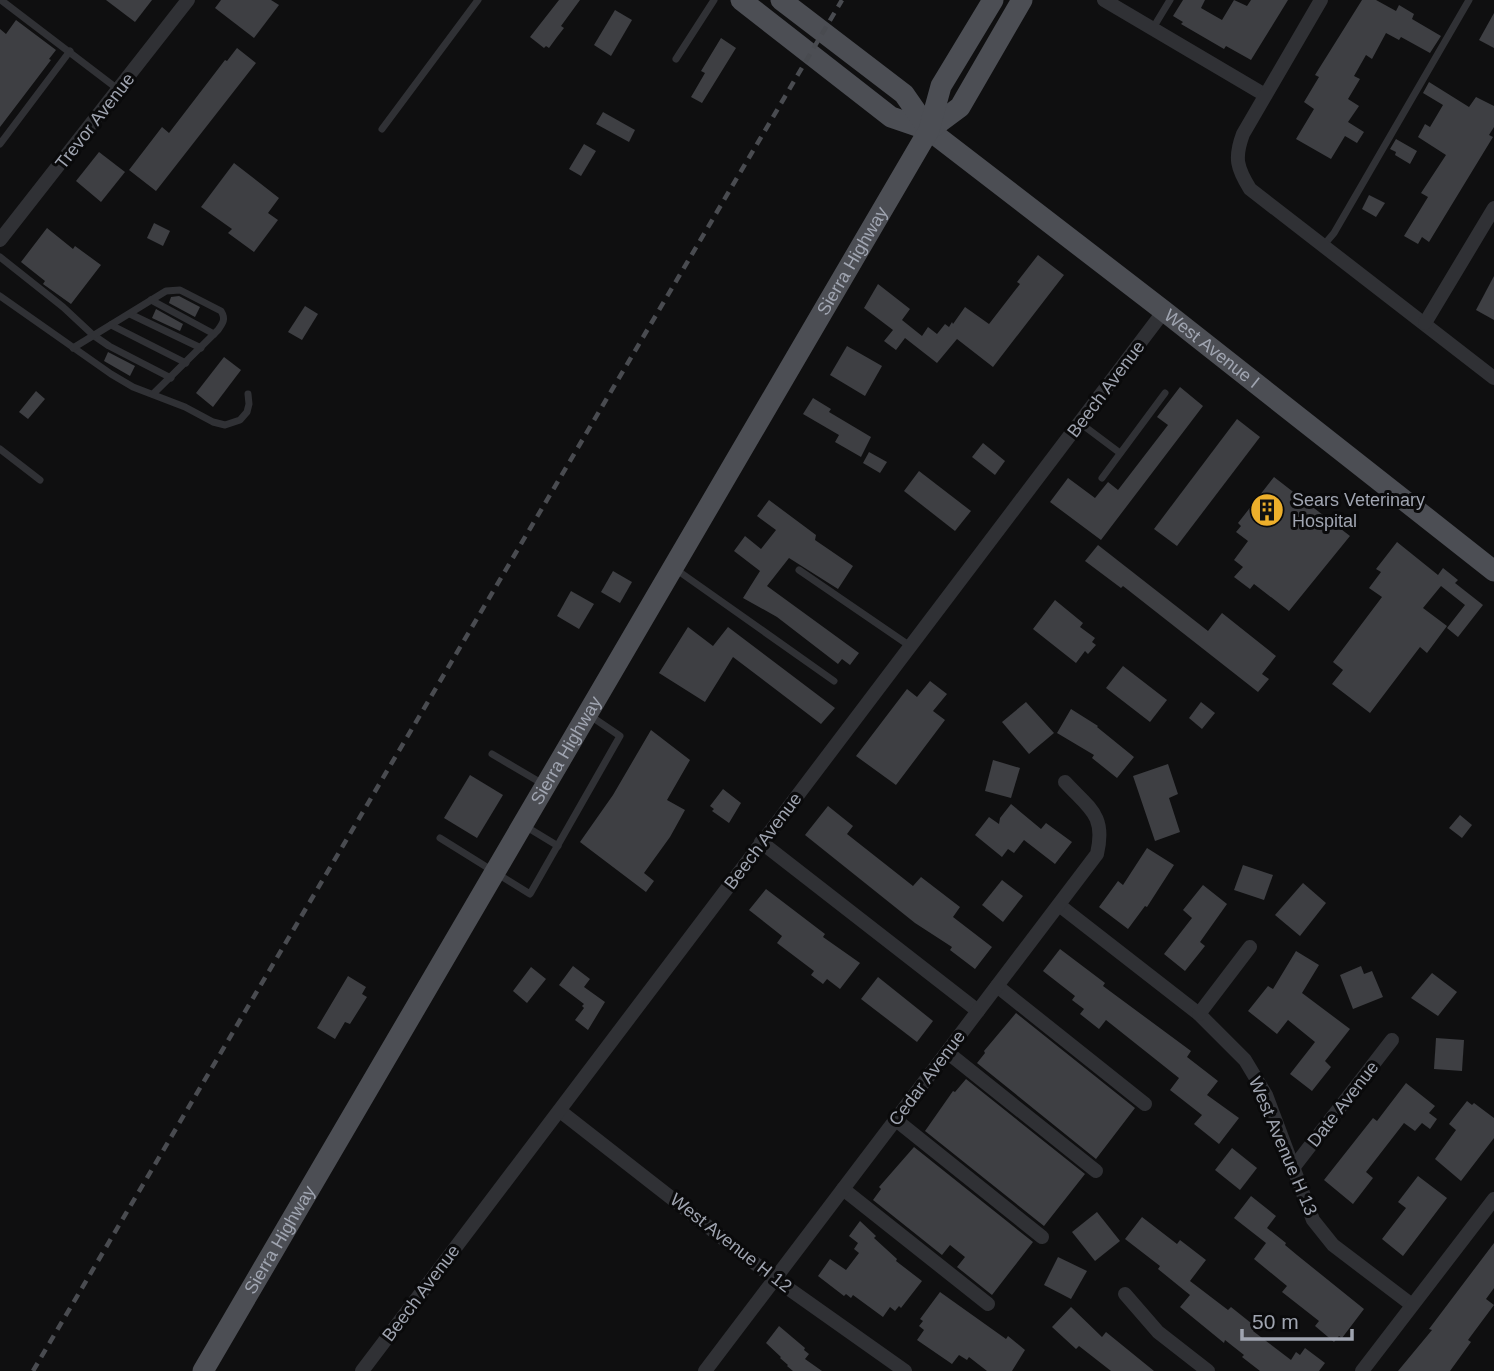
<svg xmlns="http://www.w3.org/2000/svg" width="1494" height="1371" font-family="Helvetica,sans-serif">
	<rect width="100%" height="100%" fill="#0f0f10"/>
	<g fill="#3e3f43">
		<path d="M106,0h46l-17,22z"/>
		<path d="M221,0h50l8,5 -25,33 -39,-30z"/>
		<path d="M559,0h21l-19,26 3,2 -7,9 -8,11 -3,-2 -2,2 -14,-11z"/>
		<path d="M1183,0h22l-4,8 21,12 12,-20 13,6 4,-6h37l-37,60 -25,-14 -2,3 -43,-25 2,-2 -10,-6z"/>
		<path d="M1362,0h14l20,11 3,-6 15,9 -2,5 29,17 -11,17 -29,-16 -2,3 -13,-7 -14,26 -6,-4 -12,21 6,3 -12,20 11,7 -11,16 16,10 -7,11 -12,-7 -14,23 -35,-20 18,-30 -10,-7 15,-25 -4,-2z"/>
		<path d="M615,10l17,10 -21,36 -17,-11z"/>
		<path d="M1494,13v35l-15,-8z"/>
		<path d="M16,20l40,30 -7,9 2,1 -51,67v-98l6,5z"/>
		<path d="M721,38l15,10 -34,55 -11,-6 14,-24 -4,-2z"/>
		<path d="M237,48l19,15 -100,128 -27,-21 33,-43 7,6 56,-73 2,1z"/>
		<path d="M1429,82l40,25 7,-10 18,9v21l-5,8 4,2 -64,105 -7,-5 -4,7 -14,-8 24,-39 -7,-4 25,-38 -28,-18 7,-13 5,3 13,-22 -20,-12z"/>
		<path d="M603,112l32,18 -6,12 -33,-18z"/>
		<path d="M1396,139l21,12 -7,13 -15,-9 1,-3 -6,-3z"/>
		<path d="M584,144l12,7 -15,25 -12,-7z"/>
		<path d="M99,152l26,20 -24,30 -25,-21z"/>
		<path d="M234,163l45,35 -11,15 10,7 -24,32 -26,-19 4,-4 -31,-22z"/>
		<path d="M1369,195l16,8 -9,14 -14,-8z"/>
		<path d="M154,223l16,8 -7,15 -16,-8z"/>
		<path d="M47,228l26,21 2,-3 26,19 -30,39 -28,-20 2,-3 -24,-19z"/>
		<path d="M1038,255l26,20 -71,92 -36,-28 -20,24 -32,-25 -9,12 -12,-9 9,-11 -29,-22 14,-24 32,25 -8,11 20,16 6,-9 9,7 8,-10 4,3 3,-5 1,2 12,-17 24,17 31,-40 -3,-2z"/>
		<path d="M1494,276v44l-18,-10z"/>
		<path d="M179,296l21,11 -5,10 -26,-14 2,-6z"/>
		<path d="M305,306l13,8 -16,26 -14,-8z"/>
		<path d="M156,309l27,15 -3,7 -28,-13z"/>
		<path d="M847,346l35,20 -17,30 -35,-21z"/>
		<path d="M108,352l27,14 -5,10 -26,-15z"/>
		<path d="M224,357l17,13 -28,37 -17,-14z"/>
		<path d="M1180,387l23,19 -102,134 -51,-38 18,-24 27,20 13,-16 10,8 50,-65 -11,-8z"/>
		<path d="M36,391l9,8 -17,20 -9,-7z"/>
		<path d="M813,398l18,11 -2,3 42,25 -10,20 -26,-15 4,-7 -36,-21z"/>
		<path d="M1237,419l23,18 -83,109 -23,-17z"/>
		<path d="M983,443l22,18 -10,14 -23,-18z"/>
		<path d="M869,452l18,10 -7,11 -17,-10z"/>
		<path d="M919,471l52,40 -16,20 -51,-40z"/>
		<path d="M1274,477l76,59 -61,75 -35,-27 -4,5 -16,-12 9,-10 -9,-7 14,-19 -12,-9 5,-6 -3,-3z"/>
		<path d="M769,500l47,35 -1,5 38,26 -15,23 -49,-31 -22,28 92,67 -9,12 -8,-6 -4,5 -61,-47 -34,-19 17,-27 -26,-20 11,-15 16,13 15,-19 -19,-14z"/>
		<path d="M1397,542l41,33 5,-7 15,12 -3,3 28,22 -25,32 -11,-9 18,-23 -24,-19 -18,22 24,18 -20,27 -7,-6 -50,66 -38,-29 11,-14 -10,-8 49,-65 -13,-9 12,-16 -5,-3z"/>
		<path d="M1098,545l110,86 14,-18 54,43 -14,18 7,5 -11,13 -135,-106 -2,2 -36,-27z"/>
		<path d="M613,571l19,11 -12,21 -19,-11z"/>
		<path d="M571,591l23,13 -15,25 -22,-13z"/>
		<path d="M1055,600l28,23 -3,4 15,11 -3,4 4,3 -8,9 -3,-3 -9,12 -43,-34z"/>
		<path d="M688,627l25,19 15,-19 107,81 -14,16 -88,-67 -28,45 -46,-29z"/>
		<path d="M1123,666l44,34 -17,22 -44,-34z"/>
		<path d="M930,681l17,13 -14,17 12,9 -49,65 -40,-29 51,-67 10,8z"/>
		<path d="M1026,702l28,31 -25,21 -27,-32z"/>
		<path d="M1201,702l14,11 -13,16 -13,-11z"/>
		<path d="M1071,709l27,17 -1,1 37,30 -17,21 -25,-20 2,-3 -37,-22z"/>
		<path d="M651,730l39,30 -23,40 18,10 -15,27 -26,36 10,8 -8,11 -66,-50 33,-47z"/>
		<path d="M993,760l27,8 -9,30 -26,-7z"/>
		<path d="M1168,764l10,30 -9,4 11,34 -25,9 -22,-65z"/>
		<path d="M470,775l33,20 -26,43 -33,-20z"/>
		<path d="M723,789l18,14 -12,20 -17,-12 2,-2 -4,-3z"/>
		<path d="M1011,804l30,25 5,-6 26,19 -17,22 -31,-24 -10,13 -6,-4 -6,8 -27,-22 14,-18 10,7 1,-6z"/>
		<path d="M828,806l25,20 -6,8 66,52 8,-9 39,30 -7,10 39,30 -17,22 -25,-19 2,-3 -37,-24 -110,-88z"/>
		<path d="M1460,815l12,10 -10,13 -13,-10z"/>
		<path d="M1147,848l27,17 -27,42 -2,-1 -17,23 -29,-22 19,-26 5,4z"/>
		<path d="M1243,865l30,10 -9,25 -30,-10z"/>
		<path d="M1002,880l21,16 -20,26 -21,-17z"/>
		<path d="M1303,883l23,20 -26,33 -25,-21z"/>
		<path d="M1203,885l24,19 -27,38 5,4 -20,25 -21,-17 28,-36 -9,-8z"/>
		<path d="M766,889l59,45 -2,3 37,26 -20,26 -13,-10 -4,5 -12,-9 3,-4 -37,-28 5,-7 -33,-26z"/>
		<path d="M1060,949l45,34 -2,3 88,65 -4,6 31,24 -11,14 32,23 -20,26 -25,-20 8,-9 -32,-25 9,-12 -73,-58 -7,9 -19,-15 4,-5 -12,-9 3,-4 -32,-25z"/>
		<path d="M1296,951l23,14 -17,28 48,36 -25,32 6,6 -19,24 -22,-17 25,-32 -27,-22 -11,14 -29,-23 20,-25 5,3z"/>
		<path d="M573,966l17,13 -6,8 21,15 -17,28 -13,-10 9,-12 -2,-2 2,-2 -25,-19z"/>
		<path d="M1361,966l3,8 8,-3 11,26 -30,12 -13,-34z"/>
		<path d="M531,967l15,12 -19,24 -14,-12z"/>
		<path d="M1432,973l25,19 -19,24 -27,-18z"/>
		<path d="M348,976l18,11 -4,7 5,3 -17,27 -5,-2 -10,17 -18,-11z"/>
		<path d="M878,977l55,44 -16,21 -56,-43z"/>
		<path d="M1016,1013l119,95 -39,51 -119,-96 8,-10 -1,-2z"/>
		<path d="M1436,1038l28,2 -2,31 -28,-2z"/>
		<path d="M966,1079l119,95 -41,52 -119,-95 28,-40 2,1z"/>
		<path d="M1406,1083l29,23 -6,7 8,6 -7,10 -8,-6 -7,8 -11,-8 -38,49 7,6 -20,26 -29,-24 49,-62 4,3z"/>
		<path d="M1467,1101l5,4 2,-2 20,15v20l-33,43 -26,-22 21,-29 -7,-6z"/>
		<path d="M914,1147l119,95 -41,53 -35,-28 8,-10 -15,-12 -8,10 -69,-55 8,-11 -2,-2z"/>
		<path d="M1232,1148l25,20 -17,22 -25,-20z"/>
		<path d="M1418,1176l29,22 -44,58 -21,-17 24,-31 -8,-6z"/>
		<path d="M1251,1196l25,20 -9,12 19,15 -1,2 12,10 67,54 -22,29 -3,-2 -5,6 -19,-16 4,-5 -37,-29 5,-6 -33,-27 12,-16 -32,-25z"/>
		<path d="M1097,1212l23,29 -25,20 -23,-29z"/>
		<path d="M1142,1217l35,27 3,-4 26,20 -16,21 38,29 3,-3 25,20 -3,4 38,29 5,-8 4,3 5,-7 20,15 -6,8h-59l-18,-14 2,-2 -19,-15 -1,3 -44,-36 10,-12 -32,-26 2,-3 -35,-27z"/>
		<path d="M860,1221l16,15 -2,2 23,21 -1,2 26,20 -21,27 -2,-2 -4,5 -5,-4 -7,10 -30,-22 -2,3 -5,-4 -2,2 -26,-20 12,-17 16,11 13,-17 -5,-4 4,-6 -9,-7z"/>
		<path d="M1494,1243v45l-8,11 8,6 -26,35 3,2 -21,29h-52l34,-41 -3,-1z"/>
		<path d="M1058,1257l29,14 -16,28 -27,-14z"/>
		<path d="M940,1292l66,47 2,-3 17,14 -13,21h-25l-18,-14 -2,3 -8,-5 -7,9 -35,-24 7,-10 -5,-4 4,-5 -3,-2z"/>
		<path d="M1071,1307l31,30 4,-5 48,39h-43l-32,-25 -3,3 -24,-22z"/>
		<path d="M779,1326l26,22 -1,2 5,4 -4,5 17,12h-29l-6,-5 1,-1 -8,-7 1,-1 -15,-14z"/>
	</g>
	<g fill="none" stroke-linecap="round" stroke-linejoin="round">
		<g stroke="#303135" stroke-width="7">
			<path d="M1,0l118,90"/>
			<path d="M1153,28l17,-28"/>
			<path d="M676,59l38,-59"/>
			<path d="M382,129l96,-129"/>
			<path d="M0,144l70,-93"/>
			<path d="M1323,246l11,-13 135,-233"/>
			<path d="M0,257l63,50 30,28 16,11 62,32"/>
			<path d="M0,296l111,78 22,13 52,20 28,15 12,3 15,-5 7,-8 2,-8 -1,-10"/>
			<path d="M151,300l63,34"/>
			<path d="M130,314l71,34"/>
			<path d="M111,325l75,38"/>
			<path d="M73,348l93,-57 14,-1 41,21c5,8 2,12 -3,19l-65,64"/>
			<path d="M1080,423l40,30"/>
			<path d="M0,449l40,31"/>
			<path d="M1102,478l63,-85"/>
			<path d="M674,568l160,113"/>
			<path d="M799,570l111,76"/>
			<path d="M492,754l51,30"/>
			<path d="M525,826l33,20"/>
			<path d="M440,838l90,56 90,-158 -31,-21"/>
		</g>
		<g stroke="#303135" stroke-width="14">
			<path d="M1104,0l161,95"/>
			<path d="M1321,0l-78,134c-9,24 -6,34 7,55l244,189"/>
			<path d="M0,240l188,-240"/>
			<path d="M1425,323l69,-115"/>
			<path d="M761,842l217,169"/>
			<path d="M1059,905l140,109 46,46 21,35 47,125 20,25 79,60"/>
			<path d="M997,986l148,118"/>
			<path d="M1199,1014l51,-67"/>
			<path d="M947,1052l149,119"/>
			<path d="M560,1111l215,168 130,92"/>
			<path d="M896,1120l146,117"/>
			<path d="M1293,1168l99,-128"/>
			<path d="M843,1189l145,115"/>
			<path d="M1125,1294l33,38 50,39"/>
			<path d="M362,1371l802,-1060"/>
			<path d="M705,1371l392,-517c9,-39 -7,-45 -32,-72"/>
			<path d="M1362,1371l132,-172"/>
		</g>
		<g stroke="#4c4e54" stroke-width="21">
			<path id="s1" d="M741,0l150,117 38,13 235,181 330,260"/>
			<path d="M781,0l123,94 25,36"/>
			<path d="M929,130l31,-23 62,-107"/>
			<path id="s2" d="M203,1371l726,-1241 12,-44 52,-86"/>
		</g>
		<path stroke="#494b50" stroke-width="4.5" stroke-dasharray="9 7" stroke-linecap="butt" d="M33,1371l809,-1371"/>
	</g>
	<defs>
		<g id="building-disc" transform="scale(1.75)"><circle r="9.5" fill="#edaf2b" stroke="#0a0a0b"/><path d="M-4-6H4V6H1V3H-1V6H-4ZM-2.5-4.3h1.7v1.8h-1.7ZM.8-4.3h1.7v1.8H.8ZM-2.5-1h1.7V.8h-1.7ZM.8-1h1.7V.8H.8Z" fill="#111"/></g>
	</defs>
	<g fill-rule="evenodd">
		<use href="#building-disc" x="1267" y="510"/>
	</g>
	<g text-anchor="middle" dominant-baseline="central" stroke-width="6" stroke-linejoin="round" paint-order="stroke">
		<g font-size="18" fill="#a0a5b1" stroke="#0a0a0b">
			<text transform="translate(95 121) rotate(-52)">Trevor Avenue</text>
			<text stroke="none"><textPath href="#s2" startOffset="1286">Sierra Highway</textPath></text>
			<text stroke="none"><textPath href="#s1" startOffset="588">West Avenue I</textPath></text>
			<text transform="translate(1106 389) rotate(-53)">Beech Avenue</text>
			<text stroke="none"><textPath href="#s2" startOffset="719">Sierra Highway</textPath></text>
			<text transform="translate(763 841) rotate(-53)">Beech Avenue</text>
			<text transform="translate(927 1078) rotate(-53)">Cedar Avenue</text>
			<text transform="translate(1343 1104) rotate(-52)">Date Avenue</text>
			<text transform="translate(1283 1146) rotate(67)">West Avenue H 13</text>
			<text stroke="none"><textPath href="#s2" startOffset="152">Sierra Highway</textPath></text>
			<text transform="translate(731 1243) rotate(38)">West Avenue H 12</text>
			<text transform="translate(421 1293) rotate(-53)">Beech Avenue</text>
		</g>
		<g font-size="18" fill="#a0a5b1" stroke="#0a0a0b" text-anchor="start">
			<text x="1292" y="500">Sears Veterinary<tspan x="1292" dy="21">Hospital</tspan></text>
		</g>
	</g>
	<path d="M1242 1329v10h110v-10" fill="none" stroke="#a0a5b1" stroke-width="3.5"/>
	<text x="1252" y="1329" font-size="21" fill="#a0a5b1" stroke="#0a0a0b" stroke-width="5" paint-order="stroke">50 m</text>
</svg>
